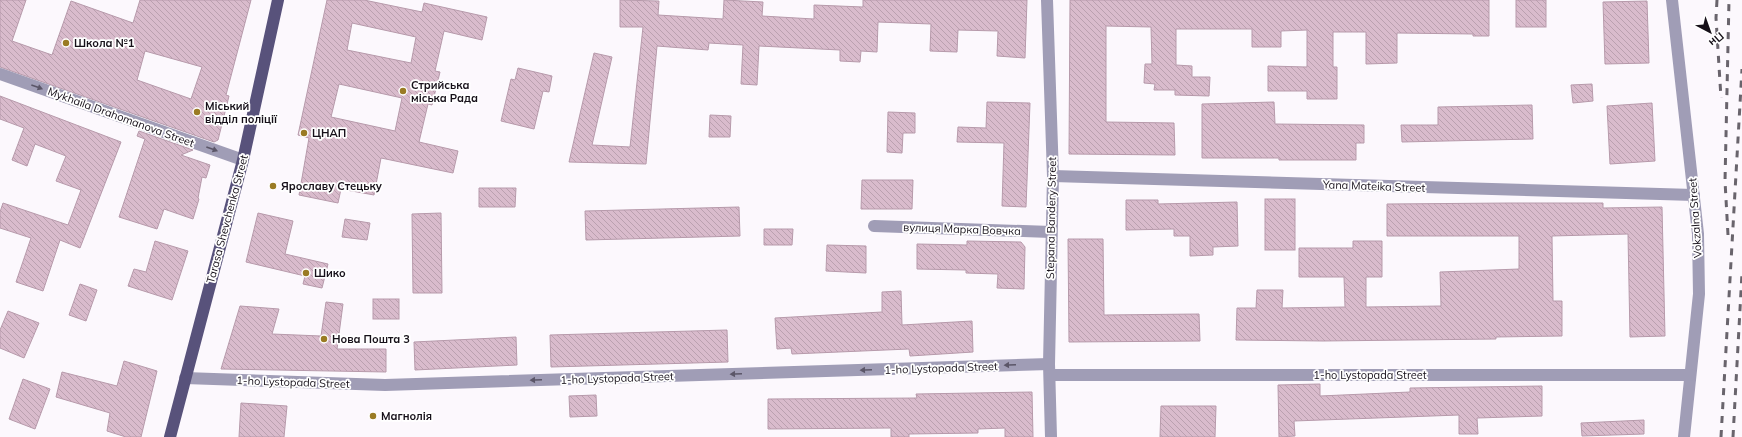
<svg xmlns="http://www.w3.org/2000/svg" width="1742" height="437" font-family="Mulish,sans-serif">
	<defs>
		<pattern id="building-back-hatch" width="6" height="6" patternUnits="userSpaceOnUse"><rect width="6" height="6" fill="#d9bbcc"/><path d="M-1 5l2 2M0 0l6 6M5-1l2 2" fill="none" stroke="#baa0af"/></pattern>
	</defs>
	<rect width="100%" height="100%" fill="#fcf8fd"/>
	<g fill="url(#building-back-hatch)" stroke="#b79aab" fill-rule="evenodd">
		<path d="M0,0h26l-14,41 40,14 19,-54 62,22 7,-23h111l-25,95 3,1 -11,44 -4,2 -214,-75zM145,51l57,16 -11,32 -54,-19z"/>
		<path d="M327,0h37l58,12 2,-9 63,14 -5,23 -38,-9 -9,40 5,1 -8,33 -4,-1 -9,38 39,9 -5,22 -72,-15 -7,37 -33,-6 -3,14 -39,-8 10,-57 -11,-3zM352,23l64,14 -5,26 -64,-13zM339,84l63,14 -7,33 -64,-14z"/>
		<path d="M620,0l39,1 -1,14 65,4 1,-19 39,2 -1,14 52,3v-14l49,2v-7h164l-2,58 -28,-2 1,-25 -40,-1 -1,22 -27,-1 1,-27 -53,-2 -1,30 -16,-1 -1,11 -20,-1v-11l-81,-4 -2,39 -16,-1 2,-39 -34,-2 -1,7 -51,-4 -11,118 -77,-2 25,-109 18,4 -20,88 38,2 13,-120h-23z"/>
		<path d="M1070,0h419v36h-16v-2l-76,-1v30l-31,1v-32h-33v35h4v32h-30v-8h-39v-25l39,1v-37l-26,1v16h-29v-18h-76v36l16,1v11h18l-1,19 -34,-1v-5h-21l1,-6 -11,-1 1,-19h7l-1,-37 -45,-1v96l68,1 1,32 -106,-1z"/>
		<rect x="1516" y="0" width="30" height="27"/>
		<path d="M1647,1l2,62 -44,1 -2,-62z"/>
		<path d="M518,68l34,8 -3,16 -6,-1 -9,38 -33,-8 10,-42 4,1z"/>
		<path d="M1592,84l1,17 -20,2 -2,-18z"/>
		<path d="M0,96l121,46 -41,106 -20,-8 -17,51 -27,-9 15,-44 -31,-10v-16l3,-9 65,22 13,-35 -25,-9 10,-25 -31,-12 -8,22 -15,-6 12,-32 -24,-9z"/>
		<path d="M987,102l43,1 -4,104 -24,-1 2,-63 -47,-1 1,-15 28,1z"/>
		<path d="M1274,102l1,22 89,1v18h-8v17h-77v-2h-77v-54z"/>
		<path d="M1652,103l3,58 -45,3 -3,-58z"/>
		<path d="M1532,105l1,34 -131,3 -1,-17h37v-18z"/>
		<path d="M888,112l27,1v20h-12l-1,20 -15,-1z"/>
		<path d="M710,115l21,1 -1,21h-21z"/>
		<path d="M139,131l54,19 -12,5 29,10 -4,13 -4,-1 -4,21 1,1 -6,20 -29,-10 -7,20 -38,-12 26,-78 -8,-3z"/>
		<path d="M862,180h51l-1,29h-51z"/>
		<path d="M479,188h37l-1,19h-36z"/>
		<rect x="1265" y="199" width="30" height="51"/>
		<path d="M1126,200h32v4l79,-2 1,44 -25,1v8l-23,1v-20h-16v-7l-48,1z"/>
		<path d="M1509,203h94v5l59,-1 3,129 -35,1 -2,-103 -76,2 1,65h9v35l-66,1v2l-173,2 -87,-1 1,-32h19l1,-18h26l-1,18 63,-1 -1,-30h-45v-29h54v-7h29v36h-16v30l75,-1 -1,-34 79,-3v-33h-132v-32z"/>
		<path d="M739,207l1,29 -154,4 -1,-29z"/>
		<path d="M258,213l35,8 -8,33 43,10 -6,24 -19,-4 2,-8 -59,-14z"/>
		<path d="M441,213l1,80h-29l-1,-79z"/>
		<path d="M345,219l25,4 -3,17 -25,-3z"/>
		<path d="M764,229h29l-1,16h-28z"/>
		<path d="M1068,239h35l1,76 95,-1 1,27 -131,1z"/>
		<path d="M155,241l33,10 -16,49 -44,-14 6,-17 12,3z"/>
		<path d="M967,241l54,1 4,5 -1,42 -27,-1 1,-14 -32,-1v-3l-49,-1v-25l50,1z"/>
		<path d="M827,245l39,1v27l-40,-2z"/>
		<path d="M80,284l17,6 -11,31 -17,-6z"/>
		<path d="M901,291l1,34 70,-4 1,31 -63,4 -1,-7 -117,5 -1,-6 -14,1 -2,-31 107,-6v-20z"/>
		<rect x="373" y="299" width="26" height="20"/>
		<path d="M326,302l17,2 -6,45h49v23l-165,-3 19,-63 39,3 -7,25 49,2z"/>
		<path d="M8,311l31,12 -15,35 -24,-10v-18z"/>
		<path d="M727,330l1,32 -177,5 -1,-32z"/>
		<path d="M516,337l1,28 -102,5 -1,-28z"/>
		<path d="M124,361l33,10 -16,66h-15l-19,-6 3,-18 -54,-16 6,-25 55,14z"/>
		<path d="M23,379l27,10 -15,40 -26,-10z"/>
		<path d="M1320,384v12l90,-4v-4l132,-2v30l-65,2 1,16h-19v-19l-165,6 1,15 -16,1 -1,-52z"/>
		<path d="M1032,392l1,45h-28v-9l-27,1v4l-69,1v3h-18v-9l-123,1v-30l149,-1 -1,-4z"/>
		<path d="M596,395l1,21 -27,1 -1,-21z"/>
		<path d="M241,403l46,3 -3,31h-45z"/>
		<path d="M1161,406h55l-1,31h-55z"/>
		<path d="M1644,420v14l-62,2 -1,-13z"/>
	</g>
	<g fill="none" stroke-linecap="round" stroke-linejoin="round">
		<g stroke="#a09db6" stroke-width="12">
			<path d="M1047,0l6,176 -4,188 2,73"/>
			<path d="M1672,0l26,234 1,60 -15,143"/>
			<path d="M0,74l243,86"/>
			<path d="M1053,176l641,19"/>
			<path d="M874,226l177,6"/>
			<path d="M1050,375h640"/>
			<path d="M185,378l200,7 664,-21"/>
		</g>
		<path stroke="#58527b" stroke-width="12" d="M170,437l73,-277 35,-160"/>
		<g stroke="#69646c" stroke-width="3" stroke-dasharray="7 7" stroke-linecap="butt">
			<path d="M1717,0l-1,18 5,80"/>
			<path d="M1728,235l-3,-54 4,-181"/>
			<path d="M1721,437l21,-368"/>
			<path d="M1733,437l9,-164"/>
		</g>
	</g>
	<defs><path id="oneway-solid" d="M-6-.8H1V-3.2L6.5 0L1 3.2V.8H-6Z"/></defs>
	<g fill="#5b5668">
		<use href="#oneway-solid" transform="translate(37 87) rotate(20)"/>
		<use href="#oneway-solid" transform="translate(212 149) rotate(20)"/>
		<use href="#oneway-solid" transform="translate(1010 365) rotate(178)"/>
		<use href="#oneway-solid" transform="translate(866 370) rotate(178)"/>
		<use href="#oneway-solid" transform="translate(736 374) rotate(178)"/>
		<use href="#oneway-solid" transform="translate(536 380) rotate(178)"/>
	</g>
	<g fill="#9a7b24" stroke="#fff" stroke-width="1.5">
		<circle cx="66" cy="43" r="4"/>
		<circle cx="403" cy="91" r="4"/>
		<circle cx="197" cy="112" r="4"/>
		<circle cx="304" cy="133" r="4"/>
		<circle cx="273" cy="186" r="4"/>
		<circle cx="306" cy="273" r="4"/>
		<circle cx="324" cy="339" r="4"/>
		<circle cx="373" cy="416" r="4"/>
	</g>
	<g text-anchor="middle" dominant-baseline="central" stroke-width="3.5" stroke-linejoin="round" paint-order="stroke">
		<g font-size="11" font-weight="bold" fill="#161019" stroke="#fff" text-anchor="start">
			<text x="74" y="43">Школа №1</text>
			<text x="411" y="85">Стрийська<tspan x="411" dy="13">міська Рада</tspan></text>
			<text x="205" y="106">Міський<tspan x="205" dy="13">відділ поліції</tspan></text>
			<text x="312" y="133">ЦНАП</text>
			<text x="281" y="186">Ярославу Стецьку</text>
			<text x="314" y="273">Шико</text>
			<text x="332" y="339">Нова Пошта 3</text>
			<text x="381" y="416">Магнолія</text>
		</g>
		<g font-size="11" fill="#161019" stroke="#fff">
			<text transform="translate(121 117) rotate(20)">Mykhaila Drahomanova Street</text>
			<text transform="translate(1374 186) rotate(2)">Yana Mateika Street</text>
			<text transform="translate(1051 218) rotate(-89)">Stepana Bandery Street</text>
			<text transform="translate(1695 218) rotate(-94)">Vokzalna Street</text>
			<text transform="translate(227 219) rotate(-75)">Tarasa Shevchenka Street</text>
			<text transform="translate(962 229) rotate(2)">вулиця Марка Вовчка</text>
			<text transform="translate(941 368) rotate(-2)">1-ho Lystopada Street</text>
			<text x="1370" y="375">1-ho Lystopada Street</text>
			<text transform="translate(617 378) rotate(-2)">1-ho Lystopada Street</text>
			<text transform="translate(293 382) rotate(2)">1-ho Lystopada Street</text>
		</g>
	</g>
	<g transform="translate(1710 32) rotate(139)" stroke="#ffffff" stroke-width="3" paint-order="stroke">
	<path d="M0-3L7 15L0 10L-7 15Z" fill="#161019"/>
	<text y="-6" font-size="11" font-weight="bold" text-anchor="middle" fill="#161019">Пн</text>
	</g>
</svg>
